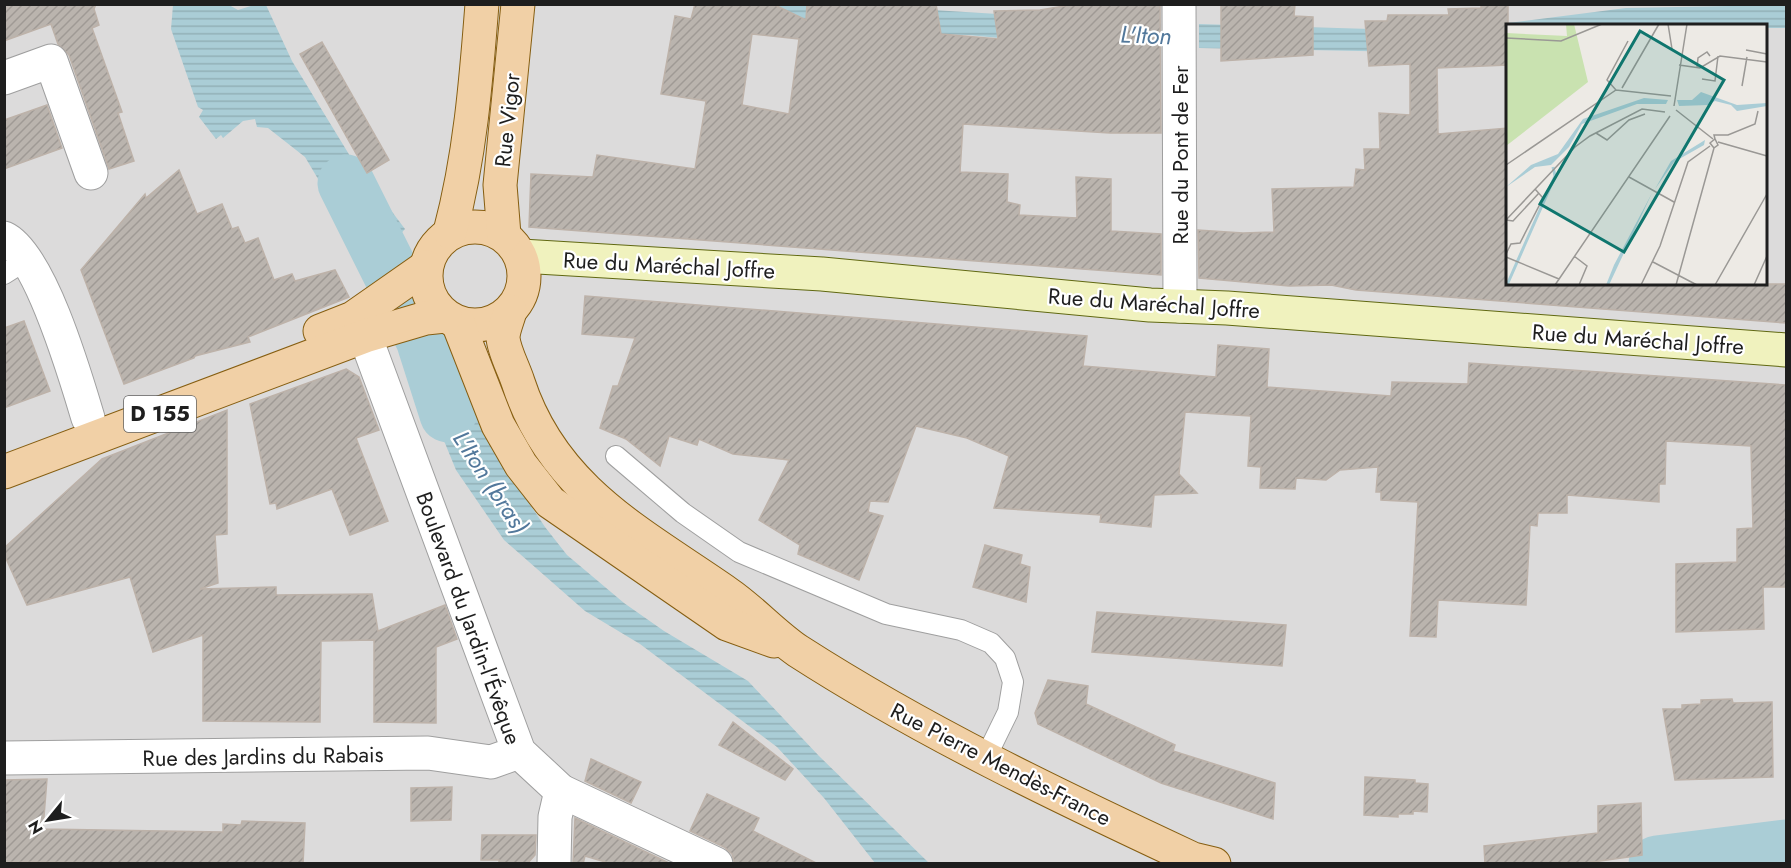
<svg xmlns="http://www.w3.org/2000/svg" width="1791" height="868" font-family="Jost,sans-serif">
	<defs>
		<pattern id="water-rules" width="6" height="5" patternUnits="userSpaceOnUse" patternTransform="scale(1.5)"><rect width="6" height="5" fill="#aacdd6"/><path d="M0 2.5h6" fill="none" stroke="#92b0b7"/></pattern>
		<pattern id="building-hatch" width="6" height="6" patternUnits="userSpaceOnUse" patternTransform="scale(1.5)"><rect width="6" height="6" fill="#bab4ae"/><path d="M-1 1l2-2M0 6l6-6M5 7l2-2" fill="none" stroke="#9f9a95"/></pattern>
	</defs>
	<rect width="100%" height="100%" fill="#edeae5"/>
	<path fill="#dcdbdb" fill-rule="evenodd" d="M5,5h1781v858h-1781zM1508,26h258v258h-258z"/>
	<g fill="url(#water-rules)">
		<path d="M266,5l26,56 58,95 55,73 -37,41 -12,-11 -14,-50 -18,-20 -19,-32 -37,-29 -11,-1 -2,-8 -12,2 -20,17 -2,-3 -5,4 -17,-22 4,-7 -5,-3 -27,-78 2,-24h56l9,5 16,-5z"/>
		<path d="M771,5h81l309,19v24l-68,-1 -125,-12 -139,-3z"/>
		<path d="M1786,5v23h-20v-2h-258l-98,26 -211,-4v-24l206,6 87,-5 134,-17z"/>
		<path d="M445,339l11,21 12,36 30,60 47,71 22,28 57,48 40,28 84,50 71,75 110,107h-54l-51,-65 -47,-51 -137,-103 -55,-33 -81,-71 -48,-70 -53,-129z"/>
	</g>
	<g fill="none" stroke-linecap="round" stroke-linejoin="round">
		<g stroke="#aacdd6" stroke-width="57">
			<path d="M346,183l78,156 24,75"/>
			<path d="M1657,864l129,-16"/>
		</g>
	</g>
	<g fill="url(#building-hatch)" stroke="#bdb2a9" stroke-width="1.5" fill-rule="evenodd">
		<path d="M4,4h92l-2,5 5,16 -7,3 30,84 -4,1 16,48 -25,8 -40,-114 -11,-11 -7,-20 -47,17z"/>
		<path d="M695,4h78l33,16 1,-16h129l5,30 57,5 -4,-28 46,-1 36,-6h84l1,129h-51l-147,-9 -3,48 48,2 -1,28 13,3 -1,10 58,3 -1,-41 35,2v52l50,3v41l-632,-48 2,-53 62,3 4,-22 98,14 11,-68 -45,-7 14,-78 16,3zM752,34l47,5 -10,75 -47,-9z"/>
		<path d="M1221,4h74l-1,12 19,1v38l-92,6z"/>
		<path d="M1481,4h27v61l-71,3 1,66 70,-6v156h278v39l-430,-33 -25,-5 -42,1 -90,-8 -1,-48 45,3 31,-1 -2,-43 82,-2 2,-18 9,1 -1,-21h16l-1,-36 31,2v-51l-41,2 -4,-45h22l1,-6h61l-1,-6 33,-1z"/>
		<path d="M322,42l67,118 -22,13 -67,-119z"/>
		<path d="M47,105l15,43 -58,21v-49z"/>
		<path d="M179,170l18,44 25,-10 10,25 6,-2 7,16 13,-5 16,42 18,-6 3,7 40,-11 14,27 -101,40 2,5 -55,14 -1,2 -70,26 -43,-114 64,-76 1,4z"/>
		<path d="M585,296l502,40 -4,30 133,11 2,-32 51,4 -2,38 124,9 1,-14 76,2 1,-21 317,22v202h-23l1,42 -88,3v-68l61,-2v-33l16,-1 -2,-82 -85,-5 -1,43h-6v18l-92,-7v18h-29l-1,13 -7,-1 -4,80 -88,-5 -2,37 -26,-1 8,-134 -37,-2v-8h-5l2,-25 -38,3 -14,10 -30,-2 -1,11 -35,-1 1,-21 -13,-1 3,-50 -66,-4 -6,62 18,19 -43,2 -3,32 -51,-5 1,-7 -107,-7 15,-52 -42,-18 -51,-12 -28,76 -18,-1 -2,11 15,4 -24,64 -61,-26 2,-9 -41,-25 30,-60 -56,-6 -34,-15 -2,6 -28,-9 -9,30 -34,-27 -26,-11 13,-42h5l17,-48 -53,-4z"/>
		<path d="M24,321l26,70 -46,17v-80z"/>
		<path d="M346,369l13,8 20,53 -23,8 32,83 -38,14 -18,-46 -55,20 -1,-6 -6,1 -20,-100z"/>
		<path d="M227,410v124l-12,1 3,48 -18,6 76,-2v8l96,-1 6,37 67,-26 12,34 -21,8v76l-62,-1v-82l-53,1 -1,81 -117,-1v-86l-50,17 -23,-75 -103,28 -23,-51v-6l98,-89z"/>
		<path d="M985,545l37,10 -2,9 10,3 -4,35 -53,-15z"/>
		<path d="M1097,612l189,13 -4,41 -190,-14z"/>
		<path d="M1048,680l40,6 -2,18 89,41 -2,6 102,32 -2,36 -112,-36 -123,-59 -3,-11z"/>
		<path d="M1732,699l1,4 39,-1 1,75 -98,3 -12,-71h19v-4l19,-1v-4z"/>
		<path d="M733,722l60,47 -8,11 -66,-35z"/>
		<path d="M591,759l50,23 -10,21 -46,-22z"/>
		<path d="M1365,777l50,3v3l13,1 -1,28 -14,-1v3h-15v3l-34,-2z"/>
		<path d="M47,779l-4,50 180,3v-8l18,1 1,-4 63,2 -2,41 -299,-2v-82z"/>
		<path d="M452,787l-1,33 -40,1v-33z"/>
		<path d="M707,794l52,24 -6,13 65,33h-83l-3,-10 -8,-7 -34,-16z"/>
		<path d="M1641,803l1,52 -63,9h-94l-1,-18 114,-13v-27z"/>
		<path d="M575,818l96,46h-59l-27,-8 -2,8h-10z"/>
		<path d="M482,835h54l-1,20 -8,9h-28v-4h-18z"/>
	</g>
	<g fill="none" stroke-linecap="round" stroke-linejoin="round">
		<g stroke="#9f9f9f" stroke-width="22">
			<g id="service">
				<path d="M4,274l22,-14"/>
				<path d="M616,456l67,57 56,39 147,62 75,16 30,13 14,15 8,24 -5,30 -23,47"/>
			</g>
		</g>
		<g stroke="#9f9f9f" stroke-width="35">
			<g id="minor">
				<path d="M1179,4l1,302"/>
				<path d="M4,78l47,-17 40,112"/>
				<path d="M4,238c36,16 72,140 84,180"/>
				<path d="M4,758l424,-5 63,9 28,-10"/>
				<path d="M554,864l1,-47 6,-26"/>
			</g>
		</g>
		<g stroke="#9f9f9f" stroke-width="35">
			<path id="tertiary" d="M365,336l154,416 42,39 155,73"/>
		</g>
		<g stroke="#606811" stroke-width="35">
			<path id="secondary" d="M521,256l301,18 328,31 77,3 559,42"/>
		</g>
		<g stroke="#865e11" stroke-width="35">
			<g id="primary">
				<circle cx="475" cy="276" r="49"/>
				<path d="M450,232c20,-75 26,-150 32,-228"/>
				<path d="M504,235l-4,-50 18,-181"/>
				<path d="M510,311c-2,8 -7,19 -7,27 1,13 11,31 15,44 35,108 123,151 209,211 25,17 46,41 71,58 126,81 260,145 395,208l21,5"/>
				<path d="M458,323l40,102 23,40 29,37 177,122 47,17"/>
				<path d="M320,331l33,-13 73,-51"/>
				<path d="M4,472l361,-136 61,-18 19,-2"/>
			</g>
		</g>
		<use href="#service" stroke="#fff" stroke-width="20"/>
		<use href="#minor" stroke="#fff" stroke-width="33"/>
		<use href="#tertiary" stroke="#fff" stroke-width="33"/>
		<use href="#secondary" stroke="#f0f2be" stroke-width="33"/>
		<use href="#primary" stroke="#f1d0a6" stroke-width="33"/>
	</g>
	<g text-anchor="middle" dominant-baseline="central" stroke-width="4.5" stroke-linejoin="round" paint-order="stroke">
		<rect fill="#fff" stroke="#626262" stroke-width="1.5" x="124" y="396" width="72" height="36" rx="4.5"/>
		<g font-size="21" font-weight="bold" fill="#1e1e1e">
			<text x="160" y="414">D 155</text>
		</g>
		<g font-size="22" fill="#1e1e1e" stroke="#fff">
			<text transform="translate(507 120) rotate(-84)">Rue Vigor</text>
			<text transform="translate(1180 155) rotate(-90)">Rue du Pont de Fer</text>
			<text transform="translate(669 265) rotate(3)">Rue du Maréchal Joffre</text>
			<text transform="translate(1154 303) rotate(4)">Rue du Maréchal Joffre</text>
			<text transform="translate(1638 339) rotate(4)">Rue du Maréchal Joffre</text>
			<text transform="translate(469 618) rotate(70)">Boulevard du Jardin-l'Évêque</text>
			<text transform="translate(263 756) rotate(-1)">Rue des Jardins du Rabais</text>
			<text transform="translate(1001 764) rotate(27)">Rue Pierre Mendès-France</text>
		</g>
		<g font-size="24" font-style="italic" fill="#52789b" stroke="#fff">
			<text transform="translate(1146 35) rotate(2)">L'Iton</text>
			<text transform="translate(491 482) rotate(57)">L'Iton (bras)</text>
		</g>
	</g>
	<g transform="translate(1506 24)">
		<rect width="261" height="261" fill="#edeae5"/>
		<path d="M60,0h8l14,58 -82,64v-113l61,3z" fill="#c9e2b0"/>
		<path d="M195,68l36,13 30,-2v3l-30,5 -6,-6 -16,-4 -7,4 -29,1 -2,-6h15zM138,74l24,2 -2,4h-29l-55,20 -13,23 -18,18 -16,2 -29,20 25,-22 27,-11 25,-35zM199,116l-1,5 -30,17 -19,27 16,-28zM146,169l-43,92h-3l8,-20z" fill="#aacdd6"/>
		<path fill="none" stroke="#aacdd6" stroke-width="3" d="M1,261l48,-109 -2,-9"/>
		<path fill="none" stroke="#9a9895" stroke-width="1.5" d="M162,0l4,25M0,14l55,3 41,-17M240,26l21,4M173,41l21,3 20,-12 47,6M191,44l1,-10 9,-6 3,4M196,55l13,2 3,-25M236,62l5,-29M116,64l37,-64M110,66l-9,-10 21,-39M168,82l13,-82M170,86l37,29M90,109l11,7 22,-20 16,-6M209,115l-1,-4h14l27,-11 3,-13M212,118l49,14M0,141l110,-75 55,6M123,153l45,25M0,196l7,1 26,-28M0,196l69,-73 15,-11 52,-27 23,3M0,230l5,-10 9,-1 23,-45 -8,-9M68,232l13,10 -8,19M0,233l53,22M147,238l44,23M49,261l115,-169M135,261l19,-39 28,-84 22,-16M170,261l38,-137 4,-3 -3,-6 -5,4 4,5M209,261l52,-91M248,261l13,-29"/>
		<path fill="#0f766e" fill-opacity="0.15" stroke="#0f766e" stroke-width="3" d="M134,7l84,49 -100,172 -84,-48z"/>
		<rect width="261" height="261" fill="none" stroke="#1e1e1e" stroke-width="3"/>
	</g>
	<rect width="1791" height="868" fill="none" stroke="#1e1e1e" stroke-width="12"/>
	<g transform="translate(48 820) rotate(240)" stroke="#ffffff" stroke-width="4.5" paint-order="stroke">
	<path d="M0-4.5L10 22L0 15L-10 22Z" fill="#1e1e1e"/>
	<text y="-9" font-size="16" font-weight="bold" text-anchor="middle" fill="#1e1e1e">N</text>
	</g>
</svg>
